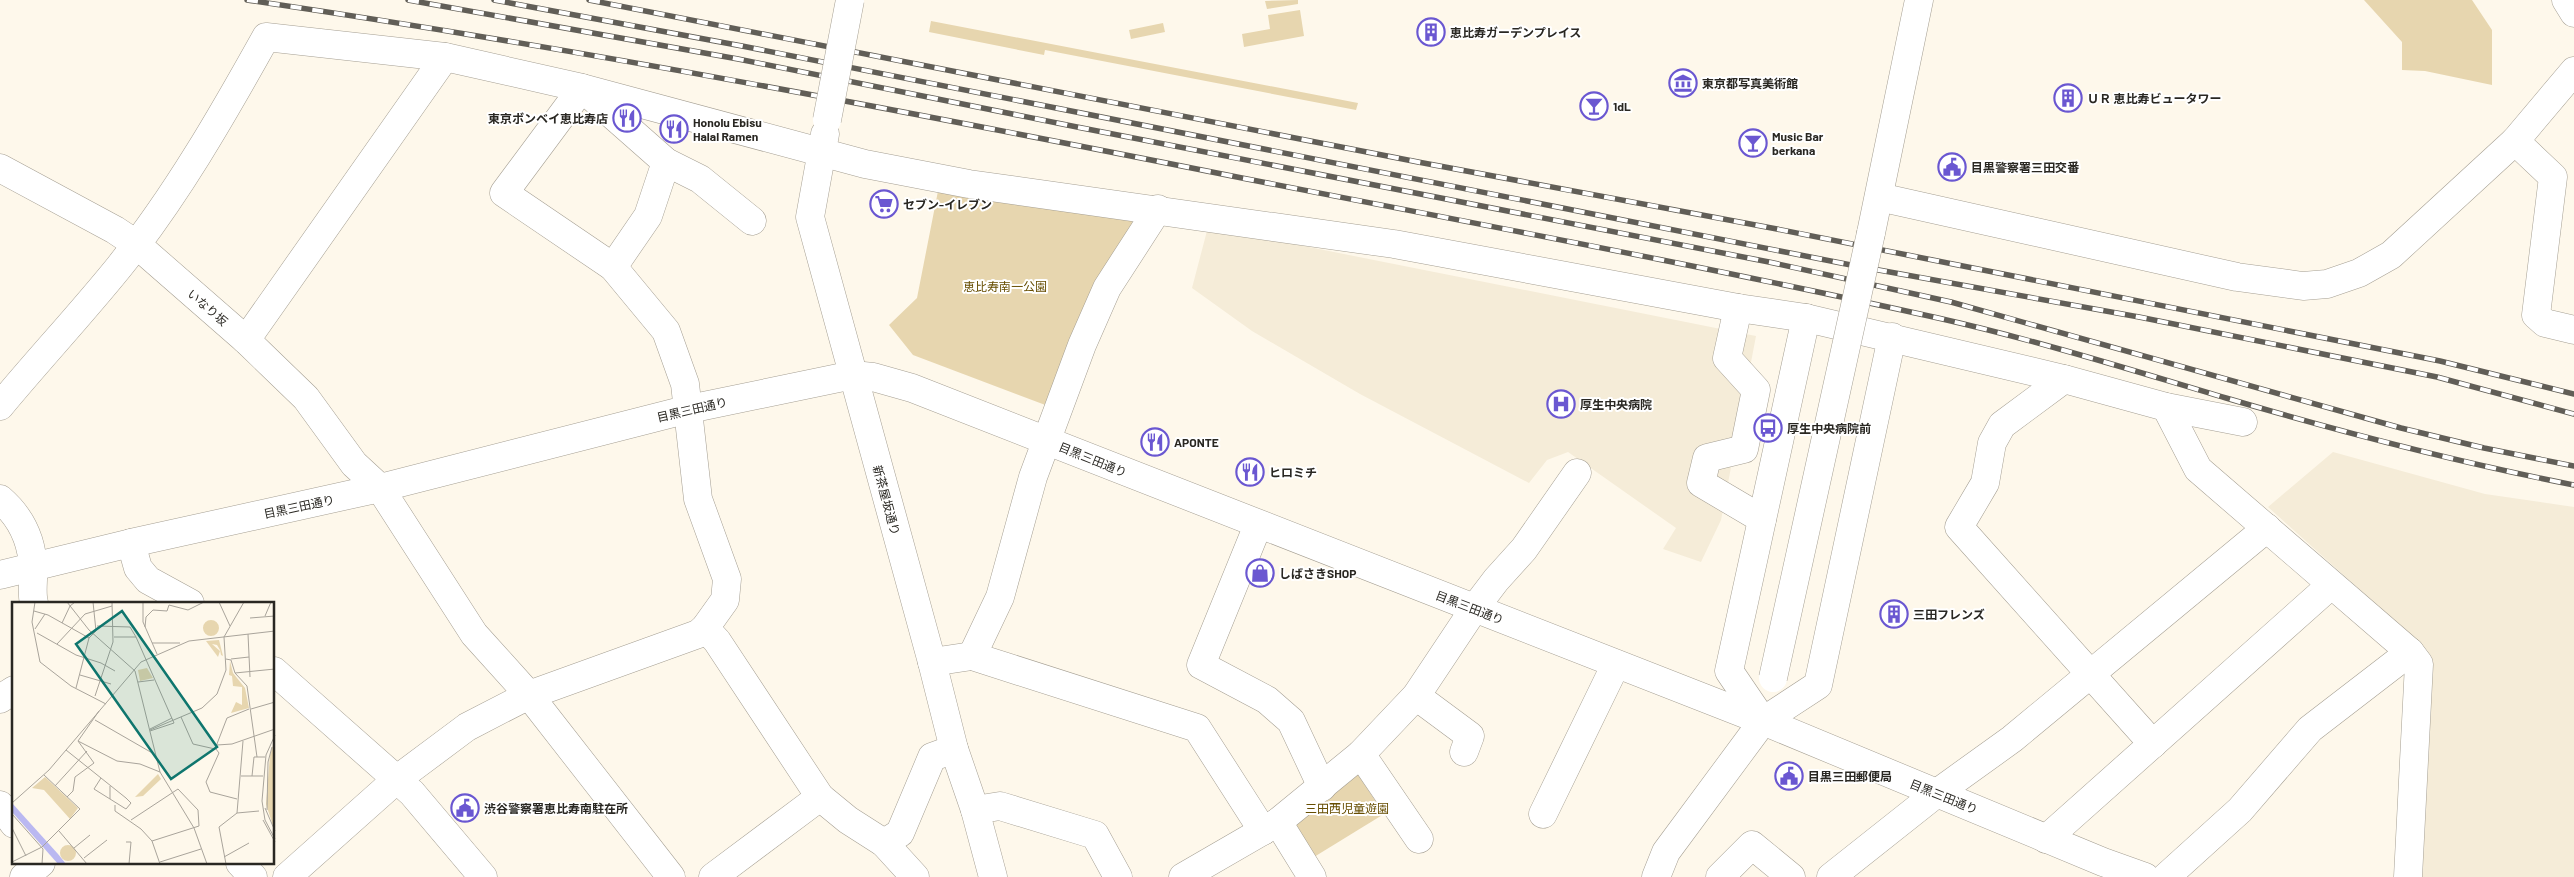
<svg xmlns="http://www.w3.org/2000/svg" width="2574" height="877" font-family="Barlow,'Noto Sans JP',sans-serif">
	<rect width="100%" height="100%" fill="#fef8eb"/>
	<g fill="#f5ecd8">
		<path d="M1208,227l548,109 -35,184 -20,42 -38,-13 13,-21 -108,-76 -21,8 -18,23 -169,-89 -108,-63 -60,-43z"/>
		<path d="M2333,452l152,42 89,13v370h-154l8,-226 -160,-144z"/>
	</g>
	<g fill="#e7d6af">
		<path d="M1298,0v4l-31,5 -2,-8z"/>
		<path d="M2364,0h108l20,30v55l-67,-14 -23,-1v-28z"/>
		<path d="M1300,10l4,26 -60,11 -2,-13 28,-5 -2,-14z"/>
		<path d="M931,21l427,82 -2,7 -311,-60 -1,5 -115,-23z"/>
		<path d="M1163,23l2,9 -34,7 -2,-9z"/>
		<path d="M938,191l191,24 6,12 -87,179 -135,-51 -24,-30 28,-27z"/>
		<path d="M1355,770l29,44 -70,43 -24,-34z"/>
	</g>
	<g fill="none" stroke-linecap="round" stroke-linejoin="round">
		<g stroke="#a59f93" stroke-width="29">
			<g id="minor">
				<path d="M2566,0l8,13"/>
				<path d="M825,134l-15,83 122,445 22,87 21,61 18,67"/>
				<path d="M2515,141l38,36 -17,138 9,8 29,7"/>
				<path d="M0,168l115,62 21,14 110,96 60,58 48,66 26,24 94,146 55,61 142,182"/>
				<path d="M1879,197l358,80 66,9 24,-2 32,-11 32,-18 124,-114 59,-70"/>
				<path d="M1871,233l48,-233"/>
				<path d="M613,267l35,-51 18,-54"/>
				<path d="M1738,308l-11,50 29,32 -12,59 -37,9 -6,25 61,36"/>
				<path d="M246,340l199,-283"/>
				<path d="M2064,379l-62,46 -10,18 -7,40 -26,44 194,217"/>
				<path d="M0,406c39,-47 81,-92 119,-139 57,-71 103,-151 147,-230l179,20 137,31 283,76 104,20 425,60 344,64 68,10 258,61 102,28 77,15"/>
				<path d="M2166,407l32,62 212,183 9,12 -11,213"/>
				<path d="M0,499c21,18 32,41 33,69 1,11 -2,24 1,35"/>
				<path d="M1258,525l-57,140 66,35 24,21 31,66"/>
				<path d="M131,543l7,25 10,12 42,23"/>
				<path d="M0,575l131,-32 249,-55 309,-79 164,-34 20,2 39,11 851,333 340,141 42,15"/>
				<path d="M705,628l12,13 103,156 28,23 36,23 31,34"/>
				<path d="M972,656l28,-59 33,-120 49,-132 25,-57 51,-79"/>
				<path d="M932,662l40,-6 225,72 66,103"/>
				<path d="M274,671l138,122 71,84"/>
				<path d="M1416,696l54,40 -6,16"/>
				<path d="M0,699l14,-9"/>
				<path d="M1763,721l-34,-50 77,-353"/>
				<path d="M1361,754l58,85"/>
				<path d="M0,805l14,19"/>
				<path d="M975,810l25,-4 95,29 23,42"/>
				<path d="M1543,814l73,-150"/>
				<path d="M1278,822l34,55"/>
				<path d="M2046,839l285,-254"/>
				<path d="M884,843l16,-10 32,-76 22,-8"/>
				<path d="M240,863l13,14"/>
				<path d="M24,877l17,-14"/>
				<path d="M287,877l109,-97 71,-53 62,-32 169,-61 7,-6 20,-28 2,-21 -29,-80 -13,-115 -19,-53 -53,-64 -109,-74 78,-105 84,74 34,17 52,42"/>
				<path d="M713,877l107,-80"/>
				<path d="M1183,877l95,-55 83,-68 55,-58 58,-87 22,-29 28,-31 53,-76"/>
				<path d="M1656,877l10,-25 97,-131 55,-36 74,-348"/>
				<path d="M1720,877l32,-32 39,32"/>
				<path d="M1831,877l106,-84 75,-54 255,-211"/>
				<path d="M2166,877l74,-67 70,-81 100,-77"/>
			</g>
		</g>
		<use href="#minor" stroke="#fff" stroke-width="28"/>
		<g stroke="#615e57" stroke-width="5.5">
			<g id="rail">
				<path d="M247,0c335,49 668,113 1000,179 231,45 462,88 691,139 98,22 193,52 288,80 115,34 231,64 348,87"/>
				<path d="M408,0l330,59 344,69 687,134 182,40 450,126 83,20 90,18"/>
				<path d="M494,0l248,46 1109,219 288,52 298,60 137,37"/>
				<path d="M589,0l829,162 359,67 663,132 134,33"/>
			</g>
		</g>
		<use href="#rail" stroke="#fff" stroke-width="4" stroke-dasharray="11" stroke-linecap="butt"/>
		<g stroke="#a59f93" stroke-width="29" stroke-linecap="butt">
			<g id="minor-bridge">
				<path d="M827,120l23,-120"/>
				<path d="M1773,678l98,-445"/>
			</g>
		</g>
		<use href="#minor-bridge" stroke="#fff" stroke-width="28"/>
	</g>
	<defs>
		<g id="building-ring" transform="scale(1.4375)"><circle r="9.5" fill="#fff" stroke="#6a57d1" stroke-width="1.5"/><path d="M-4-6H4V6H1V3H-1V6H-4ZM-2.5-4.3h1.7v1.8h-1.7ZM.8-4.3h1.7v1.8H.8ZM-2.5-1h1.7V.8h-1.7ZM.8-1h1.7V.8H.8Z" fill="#6a57d1"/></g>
		<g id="museum-ring" transform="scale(1.4375)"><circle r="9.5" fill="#fff" stroke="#6a57d1" stroke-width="1.5"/><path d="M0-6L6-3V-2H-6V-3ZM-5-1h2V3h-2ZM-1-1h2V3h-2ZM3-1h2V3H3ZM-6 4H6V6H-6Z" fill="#6a57d1"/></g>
		<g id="bar-ring" transform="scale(1.4375)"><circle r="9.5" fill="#fff" stroke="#6a57d1" stroke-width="1.5"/><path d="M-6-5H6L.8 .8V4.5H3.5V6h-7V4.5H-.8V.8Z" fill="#6a57d1"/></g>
		<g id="restaurant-ring" transform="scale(1.4375)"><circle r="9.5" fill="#fff" stroke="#6a57d1" stroke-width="1.5"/><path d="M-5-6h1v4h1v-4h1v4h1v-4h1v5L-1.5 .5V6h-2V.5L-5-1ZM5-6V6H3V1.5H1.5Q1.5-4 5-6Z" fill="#6a57d1"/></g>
		<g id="civic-ring" transform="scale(1.4375)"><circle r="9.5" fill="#fff" stroke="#6a57d1" stroke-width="1.5"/><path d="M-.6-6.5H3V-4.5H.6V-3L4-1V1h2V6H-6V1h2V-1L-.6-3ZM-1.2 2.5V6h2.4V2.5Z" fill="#6a57d1"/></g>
		<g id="supermarket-ring" transform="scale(1.4375)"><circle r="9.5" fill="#fff" stroke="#6a57d1" stroke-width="1.5"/><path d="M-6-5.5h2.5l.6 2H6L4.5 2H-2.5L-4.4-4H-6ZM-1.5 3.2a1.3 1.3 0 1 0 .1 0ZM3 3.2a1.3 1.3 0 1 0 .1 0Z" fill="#6a57d1"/></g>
		<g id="hospital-ring" transform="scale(1.4375)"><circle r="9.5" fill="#fff" stroke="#6a57d1" stroke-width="1.5"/><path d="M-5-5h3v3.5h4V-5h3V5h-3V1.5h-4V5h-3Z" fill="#6a57d1"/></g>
		<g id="bus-ring" transform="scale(1.4375)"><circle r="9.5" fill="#fff" stroke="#6a57d1" stroke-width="1.5"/><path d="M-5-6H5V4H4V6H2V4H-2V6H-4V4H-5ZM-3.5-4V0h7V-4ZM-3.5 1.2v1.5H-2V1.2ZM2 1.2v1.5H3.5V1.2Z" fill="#6a57d1"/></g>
		<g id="shop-ring" transform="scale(1.4375)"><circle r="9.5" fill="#fff" stroke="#6a57d1" stroke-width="1.5"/><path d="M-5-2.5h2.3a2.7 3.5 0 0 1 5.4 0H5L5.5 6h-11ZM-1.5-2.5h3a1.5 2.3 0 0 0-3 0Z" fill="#6a57d1"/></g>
	</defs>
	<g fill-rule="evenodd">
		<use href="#building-ring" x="1431" y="32"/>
		<use href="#museum-ring" x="1683" y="83"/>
		<use href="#building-ring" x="2068" y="98"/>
		<use href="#bar-ring" x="1594" y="106"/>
		<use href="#restaurant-ring" x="627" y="118"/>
		<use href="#restaurant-ring" x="674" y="129"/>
		<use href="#bar-ring" x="1753" y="143"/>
		<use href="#civic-ring" x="1952" y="167"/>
		<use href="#supermarket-ring" x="884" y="204"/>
		<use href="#hospital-ring" x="1561" y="404"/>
		<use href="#bus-ring" x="1768" y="428"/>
		<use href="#restaurant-ring" x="1155" y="442"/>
		<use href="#restaurant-ring" x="1250" y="472"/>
		<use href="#shop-ring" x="1260" y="573"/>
		<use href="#building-ring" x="1894" y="614"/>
		<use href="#civic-ring" x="1789" y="776"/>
		<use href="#civic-ring" x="465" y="808"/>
	</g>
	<g text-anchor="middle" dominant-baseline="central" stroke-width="4" stroke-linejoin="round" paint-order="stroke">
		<g font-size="12" font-weight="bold" fill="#292722" stroke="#fff" text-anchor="start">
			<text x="1450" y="32">恵比寿ガーデンプレイス</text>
			<text x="1702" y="83">東京都写真美術館</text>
			<text x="2087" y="98">ＵＲ 恵比寿ビュータワー</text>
			<text x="1613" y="106">1dL</text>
			<text x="608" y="118" text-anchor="end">東京ボンベイ恵比寿店</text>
			<text x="693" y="122">Honolu Ebisu<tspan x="693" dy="14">Halal Ramen</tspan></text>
			<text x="1772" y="136">Music Bar<tspan x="1772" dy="14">berkana</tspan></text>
			<text x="1971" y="167">目黒警察署三田交番</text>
			<text x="903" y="204">セブン-イレブン</text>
			<text x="1580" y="404">厚生中央病院</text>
			<text x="1787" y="428">厚生中央病院前</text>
			<text x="1174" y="442">APONTE</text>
			<text x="1269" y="472">ヒロミチ</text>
			<text x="1279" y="573">しばさきSHOP</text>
			<text x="1913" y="614">三田フレンズ</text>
			<text x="1808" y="776">目黒三田郵便局</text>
			<text x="484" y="808">渋谷警察署恵比寿南駐在所</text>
		</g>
		<g font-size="12" fill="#664d01" stroke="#fff">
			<text x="1005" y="286">恵比寿南一公園</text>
			<text x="1347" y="808">三田西児童遊園</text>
		</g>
		<g font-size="12" fill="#292722" stroke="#fff">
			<text transform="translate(208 307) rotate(41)">いなり坂</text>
			<text transform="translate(692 409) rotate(-13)">目黒三田通り</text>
			<text transform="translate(1093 459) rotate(22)">目黒三田通り</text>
			<text transform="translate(887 500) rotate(75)">新茶屋坂通り</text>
			<text transform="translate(299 506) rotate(-12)">目黒三田通り</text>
			<text transform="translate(1470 607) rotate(21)">目黒三田通り</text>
			<text transform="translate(1944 796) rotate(22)">目黒三田通り</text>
		</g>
	</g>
	<g transform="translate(12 602)">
		<rect width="262" height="262" fill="#fef8eb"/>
		<path d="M191 26a8 8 0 1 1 16 0a8 8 0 1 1-16 0ZM207,38l4,16 -2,-1 -1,-5 -3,-5 -5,-1 8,7 -2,6 -12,-16zM218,59l3,12 12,15 4,20 -18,5 5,-11 6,3v-18l-9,-1 -1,-10 -3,-1zM135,66l6,10 -13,3 -2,-11zM262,140v87l-8,-25 4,-49zM146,172l3,5 -18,17 -8,1zM33,175l33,31 -8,11 -26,-29 -12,-2zM48 251a8 8 0 1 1 16 0a8 8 0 1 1-16 0Z" fill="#e7d6af"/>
		<path d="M0,201l46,51 8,10h-8l-46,-52z" fill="#bab8f1"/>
		<path fill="none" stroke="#a9a49b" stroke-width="1" d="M23,0l-3,20 8,40 31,24 35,18M55,0l22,28 46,41 25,101 34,56 13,36M131,0v20l14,32M207,0l11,24M22,9l14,4 41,23M253,14l6,-14M238,16l25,-2M50,21l8,-17 5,-4M85,24l33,1 6,10 38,86 -24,8M133,25l1,-10 7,-7 14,1 2,-6 19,5 16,-8M23,27l10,-15M25,31l39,22 25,8 14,8M236,32l2,43M102,35h22M140,41h28M45,42l28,-30 27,-8M214,57l5,1 4,13 12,13 10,71h8M219,57l18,-2M223,71l40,-4M68,73l31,9M126,80l16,-2M64,86l13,-50 7,-7 -3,-29M83,94l18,-54 -1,-40M239,107l24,-7M169,115l12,27 22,5 12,-31 22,-9M83,118l59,34M138,127l22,-11M138,128l52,-22 15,-14 9,-24 -2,-33 20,-35M263,133l-9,20 -4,46 3,19 10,19M66,139l39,20 23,3 20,8M66,139l21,-30M231,139l-6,72 22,-2M205,143l15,-1 43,-15M204,147l3,4 -13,29 4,10 27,7M54,148l60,48 5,5 -5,6 -16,-10v-13M229,174h22M240,174l2,-19h3M89,176l-7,11 16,10M43,184l32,-35M55,195l6,-6 2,-14 19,-14 -16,-22M0,201l37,-33 92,-108 48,-21 86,-10M103,203v6l26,18 11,12 8,23M253,206l10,23M255,208l1,-48 4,-15M0,212l31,35 -1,15M119,218l47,-31 20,21 1,16 -47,15M251,218l12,22M0,226l14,28M47,229l28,33M114,240h5l-2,22M62,246l16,-13M212,255l25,-14M72,256l23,-18M0,260l30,-15 38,-38 -36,-34M148,260l41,-13M214,262l-7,-37 18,-14"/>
		<path fill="#0f766e" fill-opacity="0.15" stroke="#0f766e" stroke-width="2.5" d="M110,9l95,136 -46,32 -95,-135z"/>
		<rect width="262" height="262" fill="none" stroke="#292722" stroke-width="2.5"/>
	</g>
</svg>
